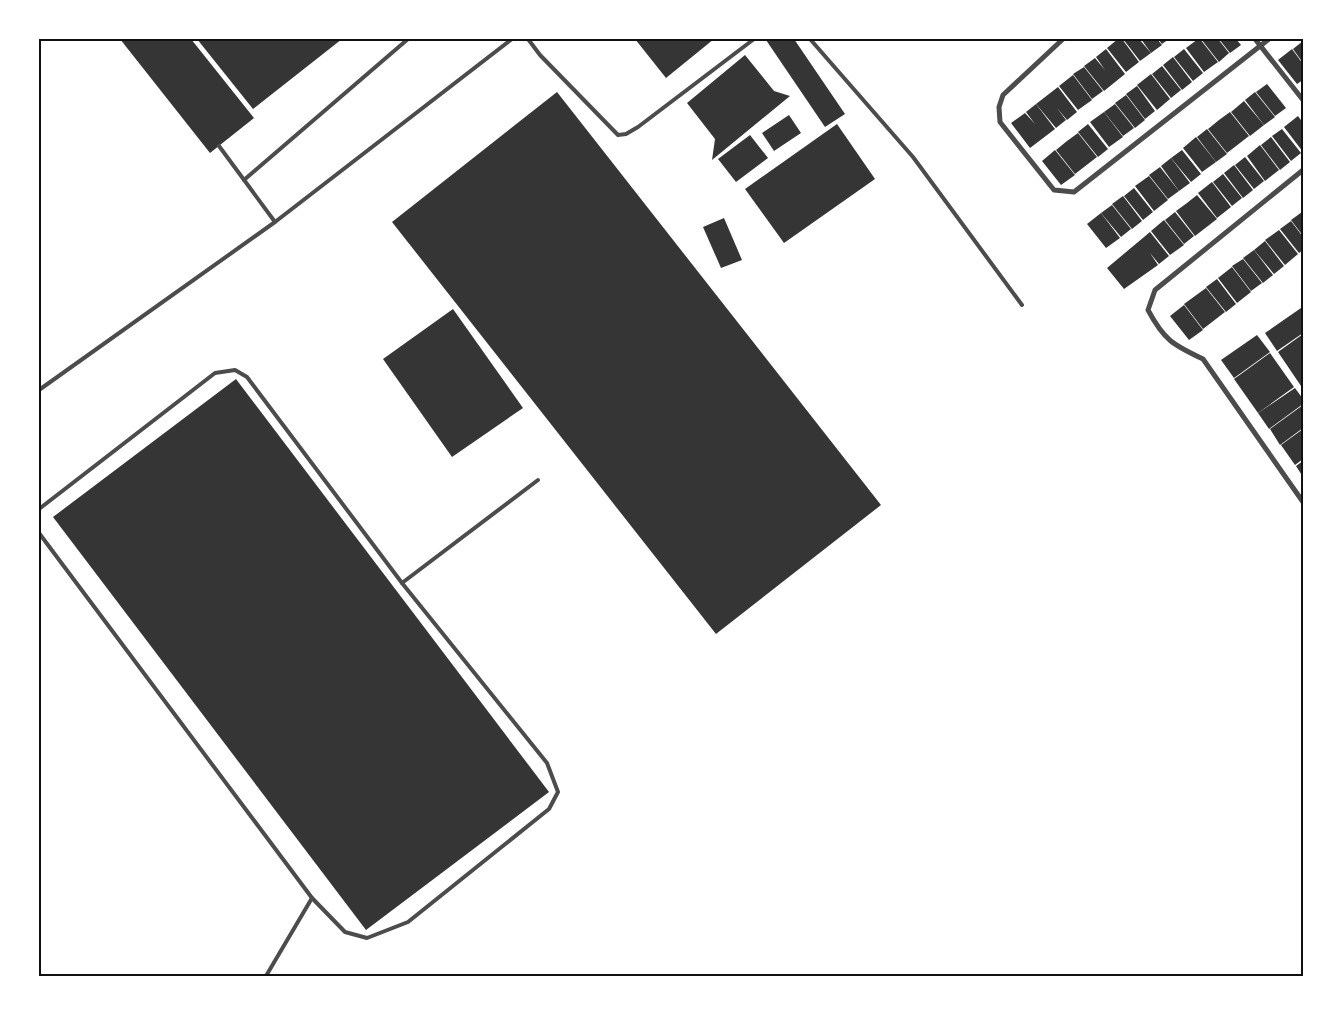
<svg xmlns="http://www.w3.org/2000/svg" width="1342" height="1015" font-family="Poppins,sans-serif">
	<rect width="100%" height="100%" fill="#fff"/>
	<g fill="#353535">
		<path d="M120,39h71l63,79 -44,35z"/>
		<path d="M197,39h145l-89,70z"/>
		<path d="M635,39h79l-48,39z"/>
		<path d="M768,39h26l51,75 -20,13 -59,-87z"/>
		<path d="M1118,39h4l17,23 -13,10 -19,-24z"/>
		<path d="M1123,39h16l12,14 -11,8z"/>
		<path d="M1141,39h16l5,6 -11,8z"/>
		<path d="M1158,39h11l-7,5z"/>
		<path d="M1198,39h2l18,23 -14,10 -18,-24z"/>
		<path d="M1201,39h17l11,14 -10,9z"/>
		<path d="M1219,39h17l5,6 -11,8z"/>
		<path d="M1303,41v22l-10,-14z"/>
		<path d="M1106,49l19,25 -21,17 -20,-25 11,-8 10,12 -9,-13z"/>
		<path d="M1184,49l19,24 -10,8 -19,-24z"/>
		<path d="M1292,49l11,15v16l-6,4 -19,-24z"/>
		<path d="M745,55l29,36 16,5 -78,64 3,-21 -28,-36z"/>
		<path d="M1173,57l19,25 -10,8 -19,-25z"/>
		<path d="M1162,66l19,24 -10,8 -19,-24z"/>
		<path d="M1084,67l19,24 -11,8 -19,-25z"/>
		<path d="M1151,74l19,25 -13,11 -20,-25z"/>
		<path d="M1073,75l19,25 -14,10 -19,-24z"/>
		<path d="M1267,84l19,24 -11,8 -19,-24z"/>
		<path d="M1137,86l18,25 -10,8 -19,-25z"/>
		<path d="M1058,87l19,25 -10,8 -10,-12 9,12 -10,8 -20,-24z"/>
		<path d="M557,92l324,413 -165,129 -324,-412z"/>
		<path d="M1255,92l20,25 -11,8 -19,-25z"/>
		<path d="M1126,95l19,25 -10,8 -20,-25z"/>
		<path d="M1244,101l20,24 -14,11 -19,-24z"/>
		<path d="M1036,104l19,25 -25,19 -19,-25 14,-10 10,11 -9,-12z"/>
		<path d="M1115,104l19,24 -11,8 -19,-24z"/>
		<path d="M1104,112l19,25 -14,10 -19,-25z"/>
		<path d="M1230,112l19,24 -22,17 -19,-24 11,-9 9,12 -9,-12z"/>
		<path d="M789,115l12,18 -27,18 -12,-18z"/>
		<path d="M1298,116l5,7v29l-19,-25z"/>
		<path d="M837,124l38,55 -91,64 -39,-54z"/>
		<path d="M1088,124l20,25 -10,8 -20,-25z"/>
		<path d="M1207,129l20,25 -11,8 -19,-25z"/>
		<path d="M1282,129l19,24 -10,8 -19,-25z"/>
		<path d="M1078,133l19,24 -22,17 -19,-24 11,-9 9,12 -9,-12z"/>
		<path d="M750,135l18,23 -32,24 -18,-23z"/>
		<path d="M1196,137l20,25 -14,10 -19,-24z"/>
		<path d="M1271,137l19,25 -10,8 -19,-25z"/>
		<path d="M1260,145l19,25 -14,11 -18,-25z"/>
		<path d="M1055,150l20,25 -14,10 -19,-24z"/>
		<path d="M1182,150l19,24 -10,8 -20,-24z"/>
		<path d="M1245,157l19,24 -10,8 -19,-24z"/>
		<path d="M1171,158l19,25 -11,8 -18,-25z"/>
		<path d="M1234,165l19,25 -10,8 -19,-25z"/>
		<path d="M1160,167l19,24 -11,8 -19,-24z"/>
		<path d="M1223,174l19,24 -10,8 -19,-24z"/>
		<path d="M1149,176l19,24 -14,11 -19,-25z"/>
		<path d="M1212,182l19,25 -14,11 -19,-25z"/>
		<path d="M1134,188l19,24 -10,8 -19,-24z"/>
		<path d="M1197,195l20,24 -22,17 -19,-25 11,-8 9,12 -9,-12z"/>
		<path d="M1123,196l19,25 -10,8 -20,-25z"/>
		<path d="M1112,205l19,24 -10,8 -20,-24z"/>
		<path d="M1175,212l19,24 -10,8 -19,-24z"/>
		<path d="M1302,212l1,3v21l-12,-16z"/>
		<path d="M1101,213l19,25 -14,10 -19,-24z"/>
		<path d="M724,218l18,42 -21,8 -18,-41z"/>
		<path d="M1164,220l20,25 -14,10 -19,-24z"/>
		<path d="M1291,221l12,16v13l-4,3 -19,-24z"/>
		<path d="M1279,230l19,24 -13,11 -20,-25z"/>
		<path d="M1150,232l19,24 -10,8 -9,-11 8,12 -34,24 -17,-21z"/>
		<path d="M1265,241l19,25 -10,8 -20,-24z"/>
		<path d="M1254,250l19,25 -10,8 -20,-25z"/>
		<path d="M1243,259l19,24 -11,8 -19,-25z"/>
		<path d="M1232,267l19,25 -14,11 -19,-25z"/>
		<path d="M1217,279l19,25 -10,8 -20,-25z"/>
		<path d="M1206,288l19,24 -22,17 -19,-25 11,-8 10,12 -10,-12z"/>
		<path d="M1184,305l19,25 -14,10 -19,-24z"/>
		<path d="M1301,308l2,3v22l-26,18 -12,-18z"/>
		<path d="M453,309l70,99 -71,49 -69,-98z"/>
		<path d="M1303,334v50l-2,2 -23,-34z"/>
		<path d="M1257,335l13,17 -36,26 -13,-18z"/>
		<path d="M1270,353l24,34 -36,26 -24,-34z"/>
		<path d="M236,379l313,413 -183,138 -313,-413z"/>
		<path d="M1295,388l8,11v5l-34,25 -11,-16z"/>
		<path d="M1303,405v23l-23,17 -10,-16z"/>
		<path d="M1303,429v30l-8,6 -14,-20z"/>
		<path d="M1303,461v16l-7,-11z"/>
	</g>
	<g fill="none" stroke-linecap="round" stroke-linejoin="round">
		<g stroke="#4c4c4c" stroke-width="4">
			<path d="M528,39l12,16 78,80 8,-1 12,-7 116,-88"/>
			<path d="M810,39l103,118 109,148"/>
			<path d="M219,146l56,76"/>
			<path d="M244,180l164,-141"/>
			<path d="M39,390l236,-168 237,-183"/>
			<path d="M39,509l176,-136 20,-3 12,7 155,206 145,180 11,29 -9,17 -141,113 -41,16 -22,-6 -33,-34 -273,-365"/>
			<path d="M402,583l136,-103"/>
			<path d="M266,976l46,-78"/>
		</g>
		<g stroke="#4c4c4c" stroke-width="5">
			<path d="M1063,39l-60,56 -4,12 1,15 54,68 20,2 195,-153"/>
			<path d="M1255,39l48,61"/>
			<path d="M1303,170l-148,120 -7,20c16,30 25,35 55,49l100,143"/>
		</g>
	</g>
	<rect width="1342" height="1015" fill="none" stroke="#ffffff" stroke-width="80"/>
	<rect x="40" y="40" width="1262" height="935" fill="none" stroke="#111" stroke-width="2"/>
</svg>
